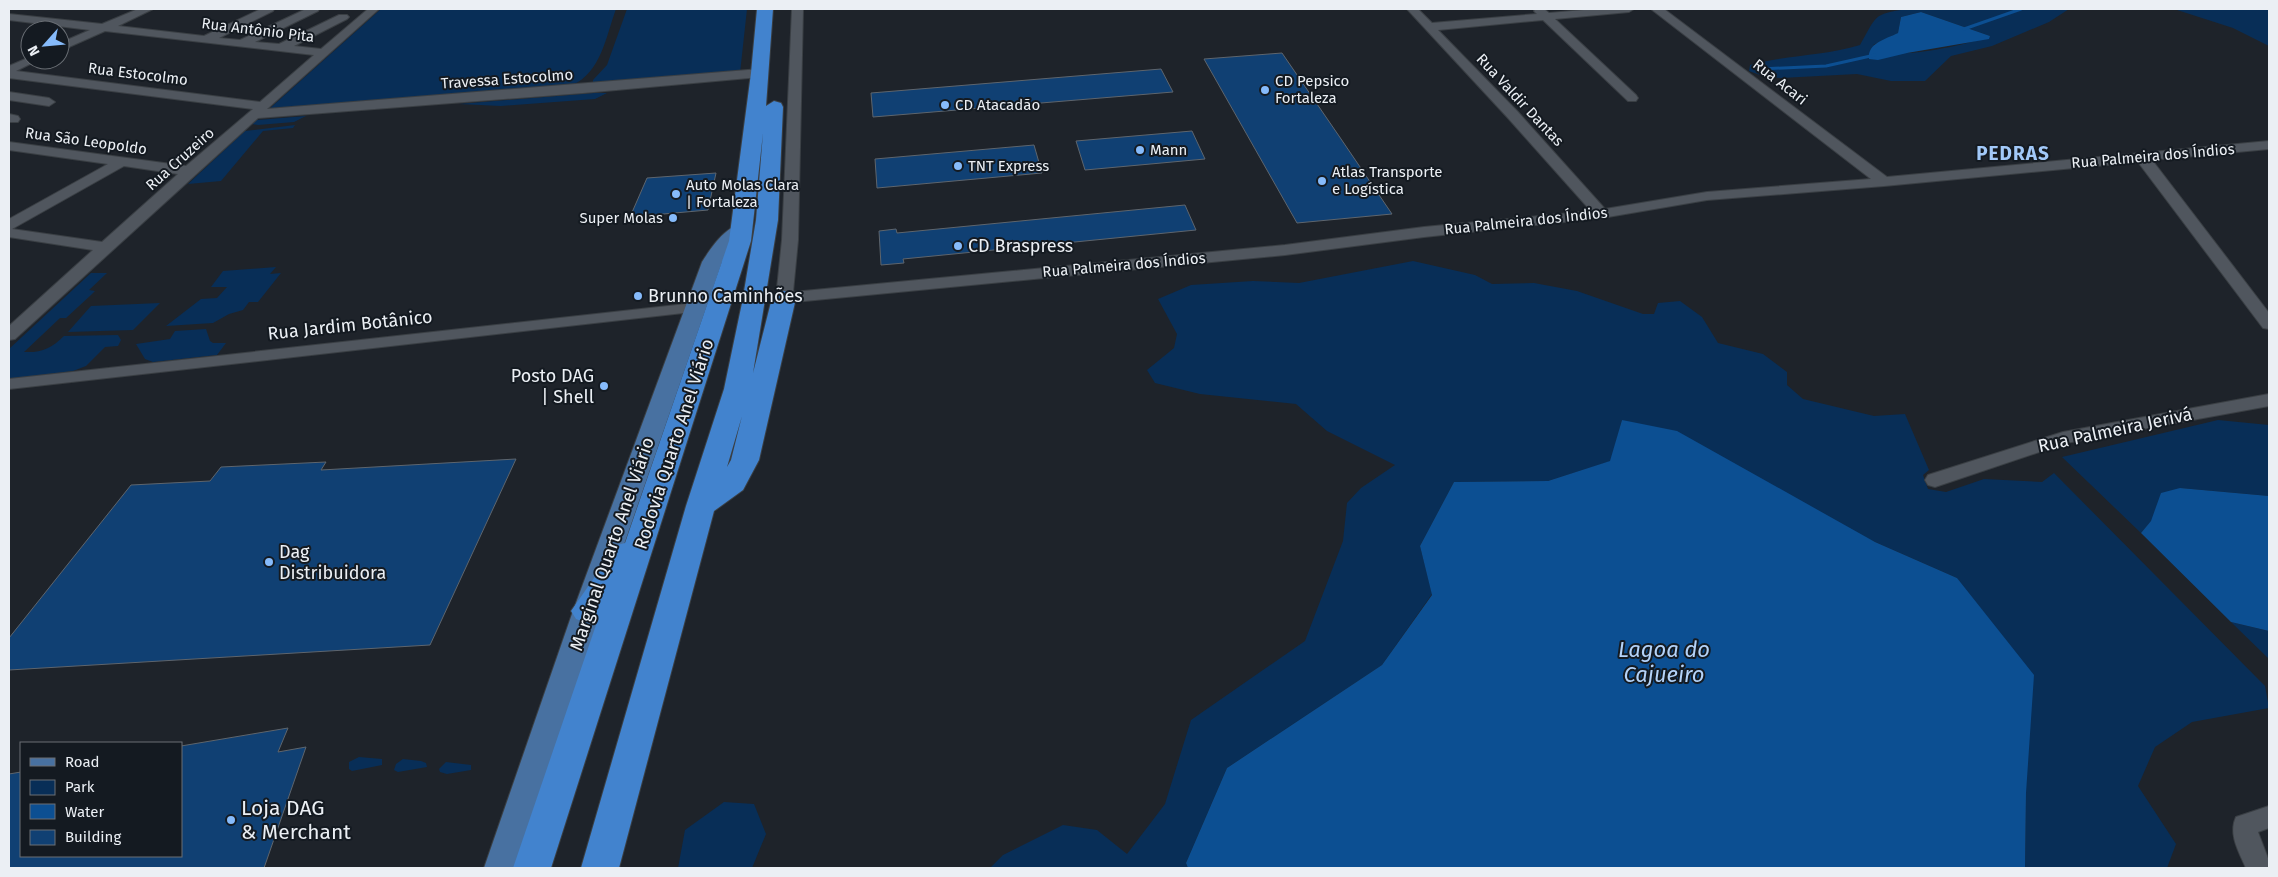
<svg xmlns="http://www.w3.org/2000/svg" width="2278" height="877" font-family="'Fira Sans',sans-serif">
	<rect width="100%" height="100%" fill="#1e232a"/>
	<g fill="#082e57" fill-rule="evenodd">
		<path d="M381,9h235c-10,27 -15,64 -44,76l-304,25z"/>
		<path d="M627,9h120l-7,64 -138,11 -9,-2v-2l14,-15z"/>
		<path d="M1907,9h162l-20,13 -57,24 -41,10 -26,25h-34l-34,-7 -76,4 -18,-2 -14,-5 1,-6c36,-10 74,-9 110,-20 17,-29 12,-31 47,-36zM1921,12l69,24c-16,7 -65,17 -83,17 -11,-1 -23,-6 -34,-8l25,-12 3,-16z"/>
		<path d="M2174,9h95v37l-36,-18z"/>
		<path d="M594,93h13l-12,6 -94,7 -42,-2z"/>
		<path d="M306,116l-12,6 -36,3 -6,-1 5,-4z"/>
		<path d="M295,125l-2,3 -30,3 -42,50 -33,3 57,-53z"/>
		<path d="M1413,261l62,14 17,9 42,-1 43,8 66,23h11l4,-11 22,-2 22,16 16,26 45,11 24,18v13l16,14 71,17 31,-2 24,56 -6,5 5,14 18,3 38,-13 58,3 12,-9 211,213 4,22 -77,14 -37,25 -17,39 38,58 -9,24h-142l1,-75 -69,-215 -82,-36 -253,-122 -11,41 -63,20 -94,1 -34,64 12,48 -50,71 -155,103 -41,95 2,5h-198l13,-13 60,-30 34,5 30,24 38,-50 26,-84 114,-79 38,-100 4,-38 14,-15 34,-23 -68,-34 -31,-27 -96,-10 -45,-11 -8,-13 27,-22 3,-14 -19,-35 33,-14 62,-4 46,2z"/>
		<path d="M276,267l-6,7 11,-1 -23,29h-9l-6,8 -14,4 -16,9 -47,3 35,-27 16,-1 10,-11h-16l12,-16z"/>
		<path d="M91,273h16l-18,17 6,1 -4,4 -25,23h-6l-36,34c17,1 28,-4 40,-16l54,-1 3,5 -3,6 -13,1 -19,19 -13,5 -64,8v-30z"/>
		<path d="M160,303l-27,27 -65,2 23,-26z"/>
		<path d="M206,329l4,12 3,2h13l-9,12 -64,7 -8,-3 -9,-15 34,-5 5,-8z"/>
		<path d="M2218,420l51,5v71l-89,-8 -39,45 -79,-76z"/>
		<path d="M2231,622l38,9v28z"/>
		<path d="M359,757l23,2v6l-30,6 -3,-2v-7z"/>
		<path d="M403,759l18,2 5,2 1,4 -29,5 -4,-2 2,-6z"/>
		<path d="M446,762l25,3v5l-24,4 -7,-2 -1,-3z"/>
		<path d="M724,802l30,2 12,30 -14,34h-74l7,-38z"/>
	</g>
	<g fill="#0c4f92">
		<path d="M1921,12l69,24 -1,3 -82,14 -29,7 -9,-1c-2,-16 17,-20 29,-26l3,-16z"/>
		<path d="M1622,420l55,11 198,111 82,36 77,97 -8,118 -1,75h-837l-2,-5 41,-95 155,-103 50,-70 -12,-49 34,-64 94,-1 62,-20z"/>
		<path d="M2180,488l89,8v135l-38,-9 -90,-89 10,-12 10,-28z"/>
	</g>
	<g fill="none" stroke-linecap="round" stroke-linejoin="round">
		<g stroke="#0c4f92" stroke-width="3">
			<path d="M1964,29l57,-20"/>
			<path d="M1760,69l66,-3 49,-11"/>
		</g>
	</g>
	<g fill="#104073" stroke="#5e656d">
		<path d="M1282,53l57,83 53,78 -95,9 -93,-164z"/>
		<path d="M1161,69l12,23 -300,25 -2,-24z"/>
		<path d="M1192,131l13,28 -120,11 -9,-29z"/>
		<path d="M1034,145l8,28 -165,15 -2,-29z"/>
		<path d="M716,173l-8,37 -78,7 17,-39z"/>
		<path d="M1185,205l11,25 -293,29 1,4 -23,2 -2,-34 17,-2 1,4z"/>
		<path d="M516,459l-86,186 -421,25v-32l122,-153 79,-4 11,-14 105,-5 -5,8z"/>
		<path d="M288,728l-10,24 28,-5 -42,121h-255v-94l12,-2v84h160v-110z"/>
	</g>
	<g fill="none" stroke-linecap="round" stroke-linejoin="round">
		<g stroke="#3a3f44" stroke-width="2">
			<g id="minor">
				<path d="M138,9h15l-35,17 86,10 57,-27h13l-1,2 -54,27 21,2 66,-31h13l-1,2 -63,31 24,2 60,-29h8l2,2 -2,2 -53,27 27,3 47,-40h11l-112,100 493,-40 6,4 -6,4 -177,16 -325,25 -243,221 -6,1v-14l84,-76 -84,-13v-18l99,-55 -99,-14v-8l177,24 67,-57 -244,-31v-12l21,-9v3h8l-22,11 244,31 54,-47 -209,-24 -45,20v-8l30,-13 -81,-10v-6l93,10zM124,166l54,8 -76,68 -90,-13z"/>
				<path d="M792,9h11l-5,231 -5,52 492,-47 139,-18 167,-16 -83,-93 -101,-109h11l14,14 105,-9 -3,-3 2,-2h8l5,4 46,-4h39l-5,3 -74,7 81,76 2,3 -2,3h-8l-85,-81 -105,10 80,82 87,97 102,-17 164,-13 -220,-170h13l223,168 382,-36v8l-117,11 117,153v16l-6,-1 -125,-166 -254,24 -177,14 -105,18 -178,19 -139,18 -501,48 -6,-2 -2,-3 6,-58z"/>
				<path d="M9,92l40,6 6,4 -6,4 -40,-6z"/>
				<path d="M9,114l9,2 2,3 -2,3h-9z"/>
				<path d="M695,303l6,2 2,3 -2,3 -692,78v-10z"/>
				<path d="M2269,394v12l-203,37 -131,44 -7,-2 -3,-5 3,-5 135,-43z"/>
				<path d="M2269,806v22l-11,4 11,29v7h-23c-7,-16 -18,-34 -10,-51z"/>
			</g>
		</g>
		<g stroke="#3a3f44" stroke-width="2">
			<path id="major" d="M741,224l7,2 3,4 -29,32 -121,349 -83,257h-34l89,-257 129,-349c9,-14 22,-34 39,-38z"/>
		</g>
		<g stroke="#3a3f44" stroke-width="2">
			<path id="highway" d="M757,9h16l-7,97 8,-5 7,2 2,4 -5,113 -25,153 19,-75 4,-5 8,-2 8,2 4,5 -37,162 -16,30 -29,21 -95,357h-38l105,-362 38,-117 18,-86 14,-83 7,-87 -12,108 -200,627h-38l85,-249 -11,4 -11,-4 -5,-8 46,-66 8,-2 104,-302 22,-168zM742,416l-11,44 -4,7z"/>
		</g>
		<use href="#minor" fill="#50565e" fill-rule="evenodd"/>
		<use href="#major" fill="#4871a1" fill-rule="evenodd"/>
		<use href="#highway" fill="#4283ce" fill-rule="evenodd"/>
	</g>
	<g fill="#86bbfb" stroke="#141a21" stroke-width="2">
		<circle cx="1265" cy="90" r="5"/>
		<circle cx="945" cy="105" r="5"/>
		<circle cx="1140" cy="150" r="5"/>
		<circle cx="958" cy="166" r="5"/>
		<circle cx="1322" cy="181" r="5"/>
		<circle cx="676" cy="194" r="5"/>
		<circle cx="673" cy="218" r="5"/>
		<circle cx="958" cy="246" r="5"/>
		<circle cx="638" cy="296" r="5"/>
		<circle cx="604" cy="386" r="5"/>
		<circle cx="269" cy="562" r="5"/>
		<circle cx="231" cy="820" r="5"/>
	</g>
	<g text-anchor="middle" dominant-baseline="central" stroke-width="4" stroke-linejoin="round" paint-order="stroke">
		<g font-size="15" fill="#ebeff4" stroke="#141a21">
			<text transform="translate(258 30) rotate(7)">Rua Antônio Pita</text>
			<text transform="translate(138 74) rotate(7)">Rua Estocolmo</text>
			<text transform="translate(507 79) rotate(-4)">Travessa Estocolmo</text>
			<text transform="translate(1780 82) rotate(38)">Rua Acari</text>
			<text transform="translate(1520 100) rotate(47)">Rua Valdir Dantas</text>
			<text transform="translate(86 141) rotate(8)">Rua São Leopoldo</text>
			<text transform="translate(2153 156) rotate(-5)">Rua Palmeira dos Índios</text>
			<text transform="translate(180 159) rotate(-42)">Rua Cruzeiro</text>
			<text transform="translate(1526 221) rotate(-6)">Rua Palmeira dos Índios</text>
			<text transform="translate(1124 265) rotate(-5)">Rua Palmeira dos Índios</text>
		</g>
		<g font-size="15" fill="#ebeff4" stroke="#141a21" text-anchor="start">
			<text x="1275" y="81">CD Pepsico<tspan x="1275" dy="17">Fortaleza</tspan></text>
			<text x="955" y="105">CD Atacadão</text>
			<text x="1150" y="150">Mann</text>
			<text x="968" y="166">TNT Express</text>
			<text x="1332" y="172">Atlas Transporte<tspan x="1332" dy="17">e Logística</tspan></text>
			<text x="686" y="185">Auto Molas Clara<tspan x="686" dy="17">| Fortaleza</tspan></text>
			<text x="663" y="218" text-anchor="end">Super Molas</text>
		</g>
		<g font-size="18" fill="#ebeff4" stroke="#141a21" text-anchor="start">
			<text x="968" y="246">CD Braspress</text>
			<text x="648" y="296">Brunno Caminhões</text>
			<text x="594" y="376" text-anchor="end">Posto DAG<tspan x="594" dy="21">| Shell</tspan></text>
			<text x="279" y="552">Dag<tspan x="279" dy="21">Distribuidora</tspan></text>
		</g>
		<g font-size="18" fill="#ebeff4" stroke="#141a21">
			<text transform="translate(350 325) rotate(-6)">Rua Jardim Botânico</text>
			<text transform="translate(2115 430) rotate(-12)">Rua Palmeira Jerivá</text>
			<text transform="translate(674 444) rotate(-72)">Rodovia Quarto Anel Viário</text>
			<text transform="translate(612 544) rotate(-71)">Marginal Quarto Anel Viário</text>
		</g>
		<g font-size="19" font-weight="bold" letter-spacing="1" fill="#a2c9f9" stroke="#141a21">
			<text x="2013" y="153">PEDRAS</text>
		</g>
		<g font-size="21" fill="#ebeff4" stroke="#141a21" text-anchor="start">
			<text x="241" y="808">Loja DAG<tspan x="241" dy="24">&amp; Merchant</tspan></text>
		</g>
		<g font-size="22" font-style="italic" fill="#b4d3f9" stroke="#141a21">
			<text x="1664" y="649">Lagoa do<tspan x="1664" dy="25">Cajueiro</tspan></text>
		</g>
	</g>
	<rect width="2278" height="877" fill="none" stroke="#ebeff4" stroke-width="20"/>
	<rect x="20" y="742" width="162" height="115" fill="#141a21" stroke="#6a6f75"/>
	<rect x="30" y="758" width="25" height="8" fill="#4871a1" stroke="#6a6f75"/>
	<text x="65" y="767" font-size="15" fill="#ebeff4">Road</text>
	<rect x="30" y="780" width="25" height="15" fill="#082e57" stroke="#6a6f75"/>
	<text x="65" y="792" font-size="15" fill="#ebeff4">Park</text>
	<rect x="30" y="804" width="25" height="15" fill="#0c4f92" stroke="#6a6f75"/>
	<text x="65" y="817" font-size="15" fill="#ebeff4">Water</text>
	<rect x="30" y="830" width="25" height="15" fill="#104073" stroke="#6a6f75"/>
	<text x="65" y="842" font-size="15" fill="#ebeff4">Building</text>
	<g transform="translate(45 45) rotate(243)"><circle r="24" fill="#141a21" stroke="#6a6f75"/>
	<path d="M0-4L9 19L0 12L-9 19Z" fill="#86bbfb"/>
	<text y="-8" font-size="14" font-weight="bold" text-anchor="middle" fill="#ebeff4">N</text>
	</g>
</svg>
